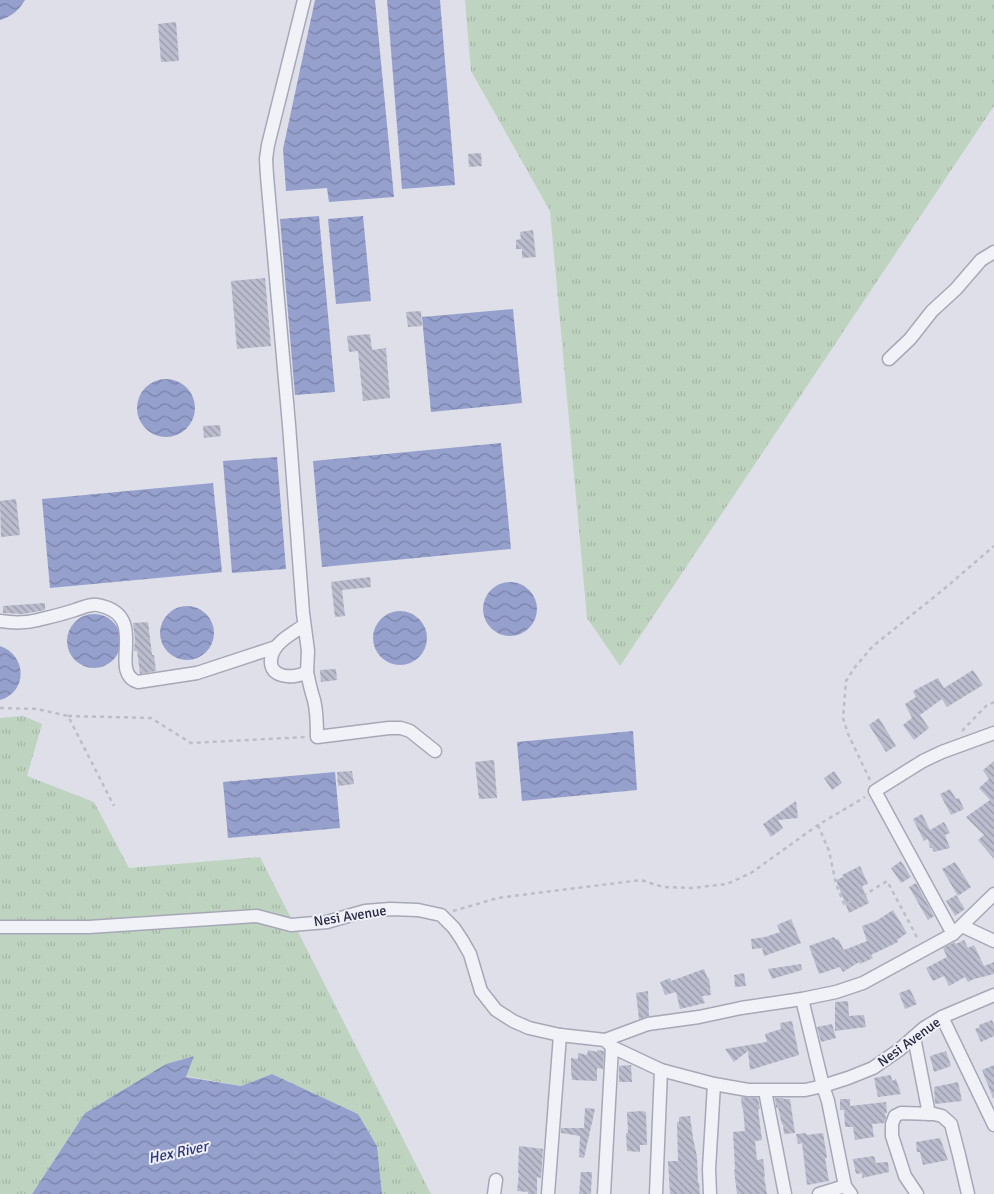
<svg xmlns="http://www.w3.org/2000/svg" width="994" height="1194" font-family="Signika,sans-serif">
	<defs>
		<pattern id="grass-tufts" width="24" height="20" patternUnits="userSpaceOnUse" patternTransform="scale(1.25)"><rect width="24" height="20" fill="#bfd4c0"/><path d="M3 7l-1-3M5 7V3M7 7l1-3M15 17l-1-3M17 17v-4M19 17l1-3" fill="none" stroke="#a4b6a6"/></pattern>
		<pattern id="water-waves" width="16" height="10" patternUnits="userSpaceOnUse" patternTransform="scale(1.25)"><rect width="16" height="10" fill="#96a0cd"/><path d="M0 5q4-4 8 0t8 0" fill="none" stroke="#7a82a8"/></pattern>
		<pattern id="building-back-hatch" width="6" height="6" patternUnits="userSpaceOnUse" patternTransform="scale(1.25)"><rect width="6" height="6" fill="#bbbccd"/><path d="M-1 5l2 2M0 0l6 6M5-1l2 2" fill="none" stroke="#9899a8"/></pattern>
	</defs>
	<rect width="100%" height="100%" fill="#dedfe9"/>
	<g fill="url(#grass-tufts)">
		<path d="M465,0h529v106l-374,560 -33,-48 -37,-407 -79,-140z"/>
		<path d="M23,716l19,8 -15,52 67,26 35,66 131,-11 171,337h-49l-5,-48 -19,-32 -86,-40 -31,12 -55,-10 7,-20 -27,8 -81,49 -53,81h-32v-476z"/>
	</g>
	<g fill="url(#water-waves)">
		<path d="M0,0h25c-6,10 -14,17 -25,20z"/>
		<path d="M315,0h60l19,197 -65,5 -2,-14 -41,3 -3,-42z"/>
		<path d="M387,0h53l15,185 -53,4z"/>
		<path d="M319,216l16,176 -40,3 -15,-176z"/>
		<path d="M363,216l8,85 -35,3 -8,-85z"/>
		<path d="M513,309l9,94 -91,9 -9,-95z"/>
		<circle cx="166" cy="408" r="29"/>
		<path d="M501,443l10,106 -189,18 -9,-106z"/>
		<path d="M277,457l9,112 -54,4 -9,-112z"/>
		<path d="M213,483l9,89 -172,16 -8,-89z"/>
		<circle cx="510" cy="609" r="27"/>
		<circle cx="187" cy="633" r="27"/>
		<circle cx="400" cy="638" r="27"/>
		<circle cx="94" cy="641" r="27"/>
		<path d="M0,646c27,9 28,46 0,54z"/>
		<path d="M633,731l4,59 -115,11 -5,-59z"/>
		<path d="M335,772l5,56 -112,10 -5,-56z"/>
		<path d="M194,1056l-8,21 55,9 31,-12 86,40 19,32 5,48h-350l53,-81 81,-49z"/>
	</g>
	<g fill="url(#building-back-hatch)">
		<path d="M176,22l3,39 -18,1 -3,-38z"/>
		<path d="M481,153l1,13 -13,1 -1,-13z"/>
		<path d="M533,230l3,27 -14,1v-9h-6v-9l5,-1 -1,-7z"/>
		<path d="M265,278l6,68 -34,3 -6,-68z"/>
		<path d="M421,311l1,15 -14,1 -2,-15z"/>
		<path d="M370,334l2,16 14,-2 4,50 -27,3 -5,-50 -9,1 -2,-16z"/>
		<path d="M220,425l1,11 -17,2 -1,-12z"/>
		<path d="M16,499l4,36 -19,2 -1,-36z"/>
		<path d="M370,577l1,10 -29,3 3,26 -10,1 -4,-35z"/>
		<path d="M45,603v7l-22,4 -20,-1v-7z"/>
		<path d="M148,622l4,33h2l2,16 -16,3 -3,-23h-3l1,-11 -2,-17z"/>
		<path d="M336,669l1,11 -16,2 -1,-12z"/>
		<path d="M973,670l10,15 -36,22 -5,-8 -22,16 9,13 -15,12 -11,-15 9,-7 -7,-14 11,-7 -3,-6 25,-13 6,10z"/>
		<path d="M879,718l17,28 -10,6 -17,-27z"/>
		<path d="M494,760l3,38 -18,1 -4,-37z"/>
		<path d="M994,761v98l-16,-19 6,-5 -18,-18 24,-17 -11,-12 10,-9 -6,-9z"/>
		<path d="M352,771l2,13 -16,2 -1,-14z"/>
		<path d="M834,771l8,12 -10,7 -8,-12z"/>
		<path d="M950,789l6,10 3,-1 5,11 -13,6 -11,-21z"/>
		<path d="M796,801l2,17 -20,2 5,8 -12,9 -8,-13z"/>
		<path d="M922,814l8,16 14,-8 6,11 -5,2 5,13 -16,4 -2,-4h-2l-2,-9 -4,2 -11,-22z"/>
		<path d="M901,861l10,16 -10,6 -10,-15z"/>
		<path d="M955,862l16,25 -13,9 -16,-27z"/>
		<path d="M860,866l8,18 -6,2 7,17 -20,10 -13,-33 7,-3 -1,-2z"/>
		<path d="M916,883l18,33 -6,4 -19,-33z"/>
		<path d="M956,895l9,14 -10,7 -9,-15z"/>
		<path d="M893,910l14,23 -10,7 1,2 -27,13 2,3 -13,6 -1,-2 -16,10 -3,-5 -21,7 -10,-28 25,-9 2,3 2,-1 6,11 23,-9 -5,-15 14,-5z"/>
		<path d="M791,919l10,24 -37,13 -2,-8 -10,1 -1,-10 14,-2 15,-5 -3,-7z"/>
		<path d="M964,940l4,8 6,-3 10,21 10,-4v12l-20,5 -6,3 -3,-5 -16,9 -5,-10 -11,5 -7,-13 21,-11 -4,-9 12,-6 1,2z"/>
		<path d="M801,964l1,6 -30,9 -4,-10z"/>
		<path d="M704,969l4,10 1,-1 2,17 -9,1 3,7 -25,6 -4,-17 -11,3 -5,-13 10,-4 1,3z"/>
		<path d="M744,973l2,13 -11,1 -1,-12z"/>
		<path d="M910,989l7,15 -12,5 -6,-16z"/>
		<path d="M648,991l1,25 -10,3 -3,-26z"/>
		<path d="M848,1001l1,15 15,-1 2,12 -31,4v-29z"/>
		<path d="M992,1020l2,5v11l-13,6 -6,-13 5,-2 -1,-2z"/>
		<path d="M792,1021l7,34 -49,15 -2,-19 -14,11 -9,-13 42,-7 -2,-8 16,-5 -1,-6z"/>
		<path d="M832,1024l4,14 -15,4 -4,-15z"/>
		<path d="M588,1050l9,2v-2l7,1 -1,18 -6,-1v13l-25,-1 -1,-10v-12l7,1v-6l9,2z"/>
		<path d="M946,1051l5,15 -17,6 -4,-16z"/>
		<path d="M631,1065l1,17h-13v-16z"/>
		<path d="M994,1065v33h-1l-11,-28z"/>
		<path d="M891,1075l1,6 4,-2 5,15 -23,3 -4,-19z"/>
		<path d="M958,1082l4,19 -27,3 -1,-17z"/>
		<path d="M741,1097l17,1 2,11h-2l4,31 -7,1 2,19 6,-1 2,17h-1l3,18h-30l-3,-24h1l-2,-38 12,-1 -2,-23 -1,1z"/>
		<path d="M775,1098h8v1h7l5,34 -11,1 -1,-10 -1,1 -4,-18 -2,1z"/>
		<path d="M840,1099h10v7l36,-4 1,11h-2l1,5 -2,5 -12,1 2,13 -19,3 -2,-13h-8l-1,-17h-4z"/>
		<path d="M585,1108l10,1 -11,49 -5,-1 1,-21 -19,-3v-5h23z"/>
		<path d="M643,1111l3,1 1,33h-7v7l-13,-1 -1,-18h2l-1,-21z"/>
		<path d="M690,1116l3,22 4,19 1,26 1,-1 1,12h-30l-2,-33h10l-1,-39h2v-5z"/>
		<path d="M806,1133l1,2 16,-2 4,25h-2l4,23 -22,4 -5,-42 -4,1 -2,-10z"/>
		<path d="M940,1138l8,22 -25,5 -3,-13h-3l-1,-10z"/>
		<path d="M519,1146l24,3 -2,29 -4,-1v17h-9v-2l-11,-1 2,-18h-1z"/>
		<path d="M874,1156l2,7 12,-1 1,10 -27,6v-5l-6,1 -3,-15z"/>
		<path d="M581,1172h11l-1,22h-12z"/>
	</g>
	<g fill="none" stroke-linecap="round" stroke-linejoin="round">
		<g stroke="#a7a8b7" stroke-width="15">
			<g id="minor">
				<path d="M304,0l-36,145 -2,14 1,17 22,249 14,188 5,38 -1,21c-14,8 -42,6 -35,-17 4,-14 22,-22 32,-30"/>
				<path d="M889,359l21,-20 22,-28 24,-22 25,-29 13,-8"/>
				<path d="M0,621c12,2 26,2 38,-1 12,-3 25,-6 37,-10 6,-2 13,-5 18,-5 3,-1 9,1 12,2 42,13 3,66 33,75l59,-9 79,-26"/>
				<path d="M307,672c2,10 4,19 7,28 3,12 3,25 3,37l72,-9h12l9,3 25,20"/>
				<path d="M962,926l32,15"/>
				<path d="M0,927h89l168,-11 34,9 36,-3 38,-11 25,-2 28,1 23,5 13,13 8,12 8,14 11,37 15,19 17,11 16,7 31,7 45,5 7,7 49,23 53,14 34,6h57l18,-4 25,-8 25,-10 26,-18 25,-22 18,-11 52,-22"/>
				<path d="M953,934l-78,-143 48,-30 19,-9 52,-19"/>
				<path d="M802,999l21,87 5,15 17,85 6,8"/>
				<path d="M942,1017l52,108"/>
				<path d="M914,1037l15,77"/>
				<path d="M605,1040l43,-16 51,-7 42,-9 61,-9 34,-7 27,-9 90,-49 41,-40"/>
				<path d="M765,1091l20,103"/>
				<path d="M494,1194l2,-14"/>
				<path d="M548,1194l12,-159"/>
				<path d="M604,1194l8,-147"/>
				<path d="M656,1194l5,-124"/>
				<path d="M710,1194l-1,-25 5,-85"/>
				<path d="M819,1194l26,-8"/>
				<path d="M917,1194l-12,-18 -13,-40v-12l3,-8 6,-3 33,1 8,2 9,8 8,31 9,39"/>
			</g>
		</g>
		<g stroke="#bcbdc8" stroke-width="2.5" stroke-dasharray="4 4" stroke-linecap="butt">
			<path d="M0,708l37,1 31,7 46,90"/>
			<path d="M68,716l83,2 40,25 115,-6"/>
			<path d="M962,731l24,-25 8,-4"/>
			<path d="M870,780l-22,-46 -5,-16 3,-37 9,-14 18,-21 71,-57 50,-43"/>
			<path d="M818,825l11,26 7,33 8,20 17,-7 26,-16 31,58"/>
			<path d="M453,911l45,-13 143,-18 22,7 29,1 35,-4 24,-11 67,-48 47,-28"/>
		</g>
		<use href="#minor" stroke="#f1f2f7" stroke-width="12"/>
	</g>
	<g text-anchor="middle" dominant-baseline="central" stroke-width="4" stroke-linejoin="round" paint-order="stroke">
		<g font-size="14" fill="#262842" stroke="#eeeff7">
			<text transform="translate(350 916) rotate(-9)">Nesi Avenue</text>
			<text transform="translate(909 1042) rotate(-36)">Nesi Avenue</text>
		</g>
		<g font-size="15" font-style="italic" fill="#2c377a" stroke="#eeeff7">
			<text transform="translate(178 1152) rotate(-12)">Hex River</text>
		</g>
	</g>
</svg>
